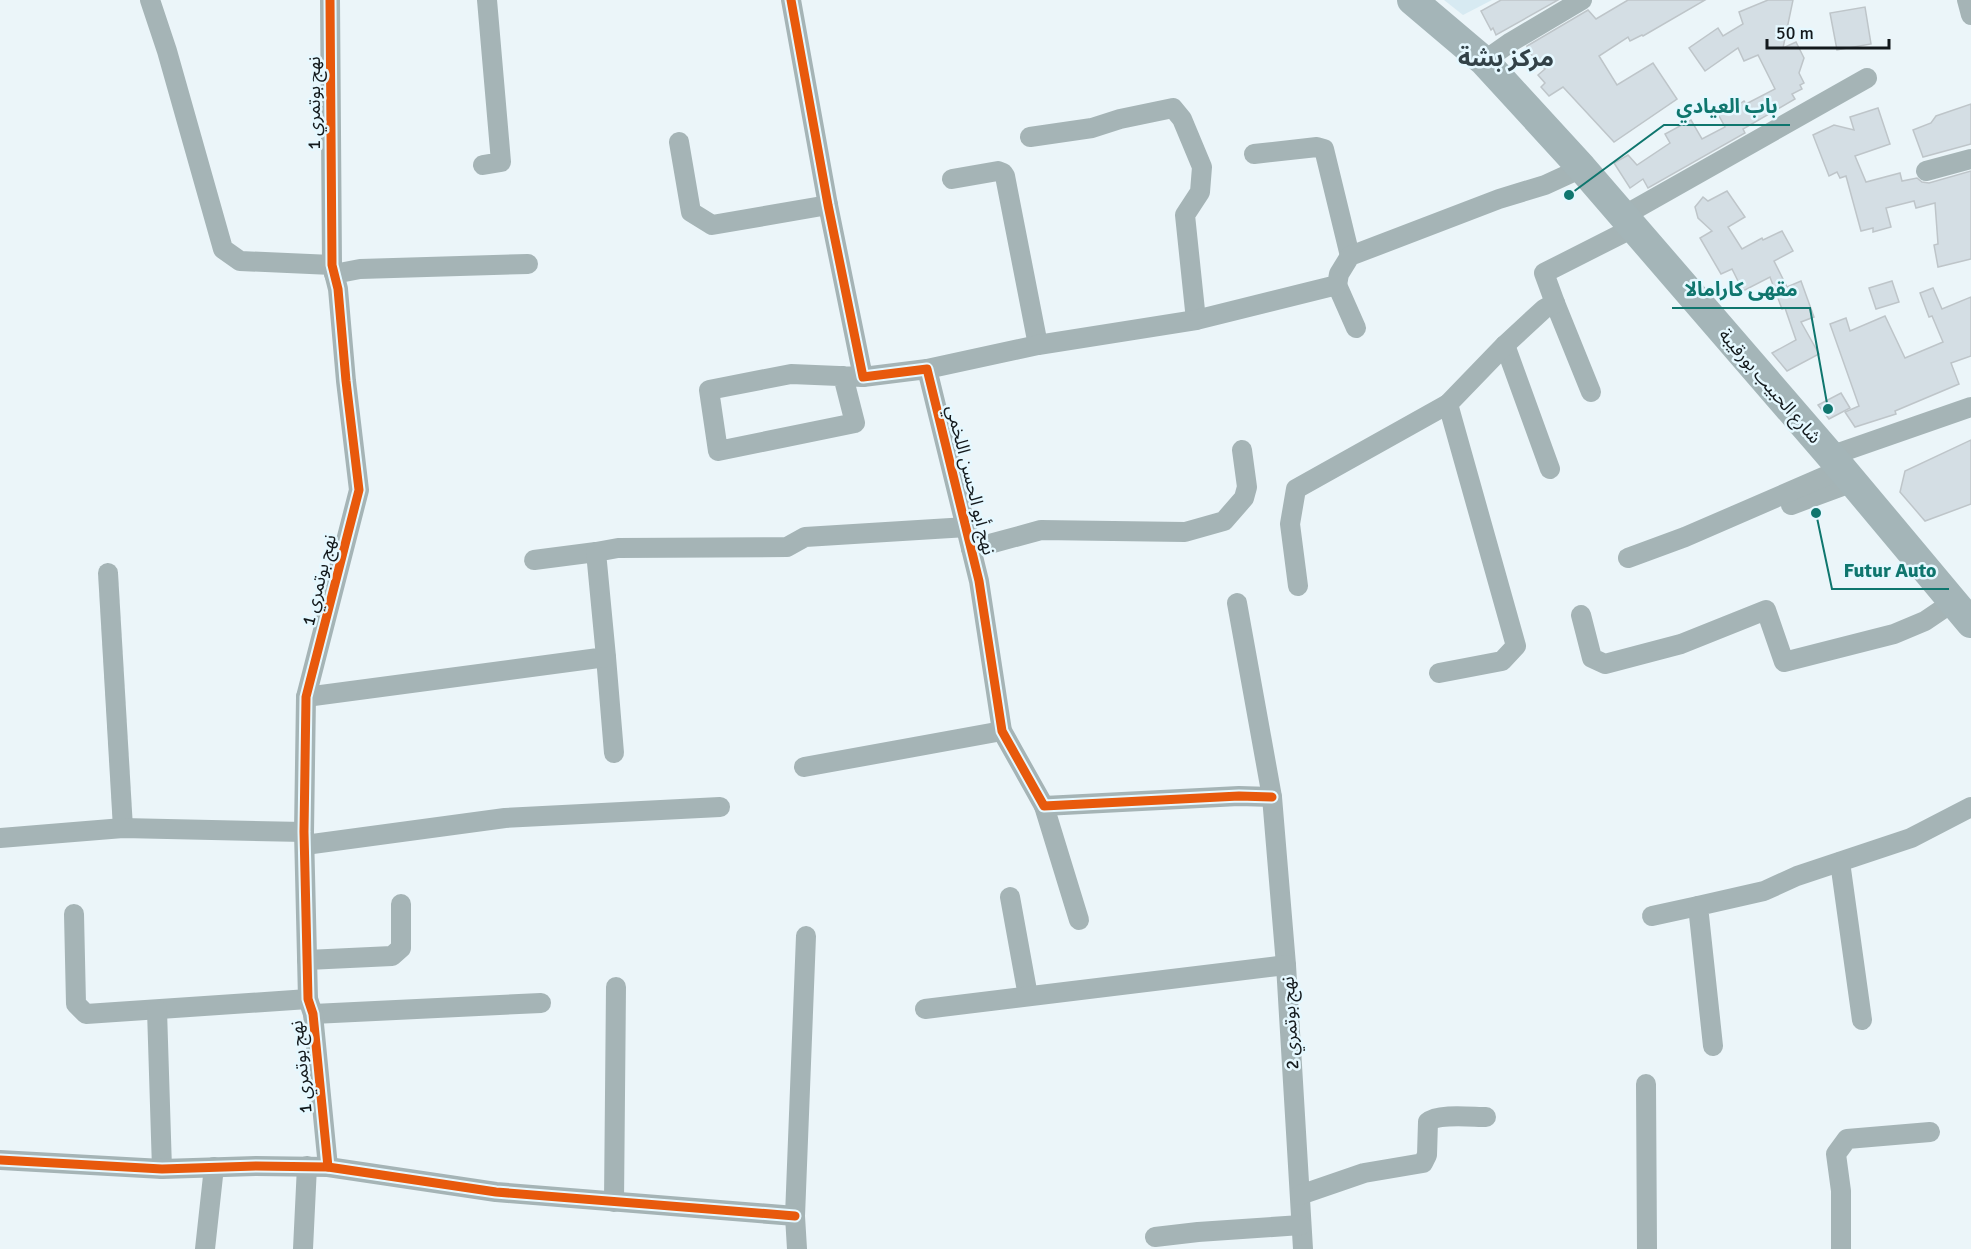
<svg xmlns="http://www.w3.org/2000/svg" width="1971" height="1249" font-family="Signika,'Noto Sans Arabic',sans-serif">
	<rect width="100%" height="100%" fill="#ebf5f9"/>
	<path fill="#d7eaf2" d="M1444,0h48l-29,15z"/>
	<g fill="#d4dee4" stroke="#bec5c9" stroke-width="1.5">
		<path d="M1501,0h57l-62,35 -3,-7 -2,2 -10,-19z"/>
		<path d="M1628,0h77l-62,36 -1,-1 -12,6 -2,-4 -29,19 18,29 36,-22 24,36 -63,43 -51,-55 -14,9 -8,-9 4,-4 -7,-8 7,-6 -18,-19v-4l61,-36 8,9z"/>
		<path d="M1768,0h25l-10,48 13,-6 8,16 -5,15 5,10 -4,2 2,4 -10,5 3,5 -52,30 2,4 -97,55 -5,-9 -13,9 -16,-25 14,-8 9,10 33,-22 -5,-9 26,-14 11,19 23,-12 -7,-13 19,-11 1,2 6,-4 2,3 29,-15 -17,-34 -14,6 -6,-13 -33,23 -16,-23 29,-20 5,8 20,-12 -4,-12z"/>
		<path d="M1865,7l6,37 -34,6 -7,-37z"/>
		<path d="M1971,104v40l-48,13 -10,-27 18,-7 5,-7z"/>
		<path d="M1878,108l12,36 -35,12 11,26 34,-9 2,8 15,-3 5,4 7,1 42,-12v88l-33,8 -4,-22 4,-1 -3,-41 -19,5 -2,-7 -28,7 5,19 -18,5v-4l-12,3 -15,-55 -6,2 -3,-6 -8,4 -16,-41 21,-10 20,5 -4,-13z"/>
		<path d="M1727,191l18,26 -17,10 14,22 20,-11 1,2 19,-9 11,20 -19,10 13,26 14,-6 13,36 -13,5 18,32 -32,17 -15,-18 24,-13 -11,-32 -3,1 -12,-32 -27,14 -11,-22 -11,5 -21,-36 12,-7 -14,-13 -3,-11 8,-10 5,4z"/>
		<path d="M1892,281l7,21 -23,7 -7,-21z"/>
		<path d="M1933,288l9,21 29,-12v59l-20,7 8,21 -64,27 1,3 -41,13 -10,-15 14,-6 -29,-82 16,-6 4,13 35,-15 20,42 38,-16 -11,-26 -3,1 -9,-24z"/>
		<path d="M1841,393l9,15 -21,11 -11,-14z"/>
		<path d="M1971,440v64l-46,17 -25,-29 5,-21z"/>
	</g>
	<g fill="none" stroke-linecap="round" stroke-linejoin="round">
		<g stroke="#a5b4b6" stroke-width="20">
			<path d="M150,0l17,51 56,198 17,12 92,4"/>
			<path d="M791,0l37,205 35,172 64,-8 52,212 23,150 42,75 195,-10 33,1"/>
			<path d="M1967,0l4,15"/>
			<path d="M1484,61l27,-19 71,-42"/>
			<path d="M1030,137l62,-9 28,-9 53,-11 9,11 20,48 -2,25 -15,23 11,105"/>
			<path d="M679,142l12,70 21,13 116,-20"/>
			<path d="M1254,154l63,-7 7,2 26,107"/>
			<path d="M483,165l18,-3 -14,-162"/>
			<path d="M1926,171l45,-12"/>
			<path d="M952,179l46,-8 5,2 2,3 33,169"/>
			<path d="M1623,216l244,-138"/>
			<path d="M334,274l26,-5 168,-5"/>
			<path d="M1337,285l19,43"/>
			<path d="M1555,303l36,89"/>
			<path d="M1505,345l45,124"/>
			<path d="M927,369l111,-24 158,-25 141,-35 2,-11 11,-18 149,-57 46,-14 37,-17"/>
			<path d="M843,376l12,47 -137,28 -9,-61 82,-16 72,3"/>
			<path d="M1830,456l141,-49"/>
			<path d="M1791,505l62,-23"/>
			<path d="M971,549l70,-19 144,2 39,-11 20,-23 3,-11 -5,-37"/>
			<path d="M1628,558l57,-21 157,-68"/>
			<path d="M534,560l62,-8"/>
			<path d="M108,573l15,255"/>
			<path d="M1298,586l-8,-62 6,-35 152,-85"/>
			<path d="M1237,603l35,194 14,168 17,284"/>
			<path d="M1581,615l11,43 13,6 76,-20 85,-34 18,52 110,-28 31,-13 28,-19"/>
			<path d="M606,657l8,96"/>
			<path d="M1439,673l63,-12 14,-15 -68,-242 57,-59 39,-36 11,-6 -11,-30 89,-45"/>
			<path d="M306,697l300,-40 -10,-105 22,-4 169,-1 18,-10 162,-10"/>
			<path d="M804,767l198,-36"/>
			<path d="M1044,806l35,114"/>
			<path d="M0,838l123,-10 181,4"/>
			<path d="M305,845l200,-27 215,-11"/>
			<path d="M1840,862l22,158"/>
			<path d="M1010,897l18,99"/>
			<path d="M74,914l2,90 10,10 222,-15"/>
			<path d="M1652,916l46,-10"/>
			<path d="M307,960l85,-4 9,-8v-44"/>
			<path d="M925,1009l361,-44"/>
			<path d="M157,1010l5,159"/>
			<path d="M313,1014l228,-11"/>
			<path d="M1713,1046l-15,-140 66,-15 33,-15 114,-38 60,-31"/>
			<path d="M1646,1084l1,165"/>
			<path d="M0,1160l162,9 94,-3 72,1 168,25 299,24"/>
			<path d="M328,1167l-15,-153 -5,-15 -4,-167 2,-135 53,-207 -13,-109 -8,-92 -6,-24 -2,-265"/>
			<path d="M1300,1195l64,-22 59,-10 4,-8 1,-33c10,-9 44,-5 58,-5"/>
			<path d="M614,1202l2,-215"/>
			<path d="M1155,1237l43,-5 103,-7"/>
			<path d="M205,1249l9,-82"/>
			<path d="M303,1249l4,-83"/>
			<path d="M797,1249l-2,-33 11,-280"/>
			<path d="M1841,1249v-58l-5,-37 11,-15 83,-7"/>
		</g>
		<path stroke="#a4b5b8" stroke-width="30" d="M1412,0l72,61 98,107 260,301 129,154"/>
		<g stroke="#e5f8ff" stroke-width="13">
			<g id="cycleway">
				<path d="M791,0l37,205 35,172 64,-8 52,212 23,150 42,75 195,-10 33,1"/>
				<path d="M0,1160l162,9 94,-3 72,1 168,25 299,24"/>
				<path d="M328,1167l-15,-153 -5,-15 -4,-167 2,-135 53,-207 -13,-109 -8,-92 -6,-24 -2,-265"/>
			</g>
		</g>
		<use href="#cycleway" stroke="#e8590c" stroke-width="9"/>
	</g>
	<g text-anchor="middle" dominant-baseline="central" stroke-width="5" stroke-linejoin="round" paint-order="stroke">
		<g font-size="18" fill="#13191c" stroke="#e5f8ff">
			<text transform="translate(314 103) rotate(-90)">نهج بوتمري 1</text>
			<text transform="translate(1770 386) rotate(49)">شارع الحبيب بورقيبة</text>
			<text transform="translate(971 480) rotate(76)">نهج أبو الحسن اللخمي</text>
			<text transform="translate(319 580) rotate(-76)">نهج بوتمري 1</text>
			<text transform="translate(1290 1023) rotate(-93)">نهج بوتمري 2</text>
			<text transform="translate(301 1067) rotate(-96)">نهج بوتمري 1</text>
		</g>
		<g font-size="24" font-weight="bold" fill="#334248" stroke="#e5f8ff">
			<text x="1506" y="58">مركز بشة</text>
		</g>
	</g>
	<path fill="none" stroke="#0f766e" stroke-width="2" d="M1569 195L1664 125H1790M1828 409L1810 308H1672M1816 513L1832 589H1949"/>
	<g fill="#0f766e" stroke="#e5f8ff" stroke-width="2">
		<circle cx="1569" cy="195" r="6"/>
		<circle cx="1828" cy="409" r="6"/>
		<circle cx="1816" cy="513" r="6"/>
	</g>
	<g font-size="20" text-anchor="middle" font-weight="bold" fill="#0f766e" stroke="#e5f8ff" stroke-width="5" stroke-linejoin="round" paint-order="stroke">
		<text x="1727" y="113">باب العيادي</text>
		<text x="1741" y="296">مقهى كارامالا</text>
		<text x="1890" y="577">Futur Auto</text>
	</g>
	<path d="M1767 39v9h122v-9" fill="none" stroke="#13191c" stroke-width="3"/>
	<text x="1776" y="39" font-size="18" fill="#13191c" stroke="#e5f8ff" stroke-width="4.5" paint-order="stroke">50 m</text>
</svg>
